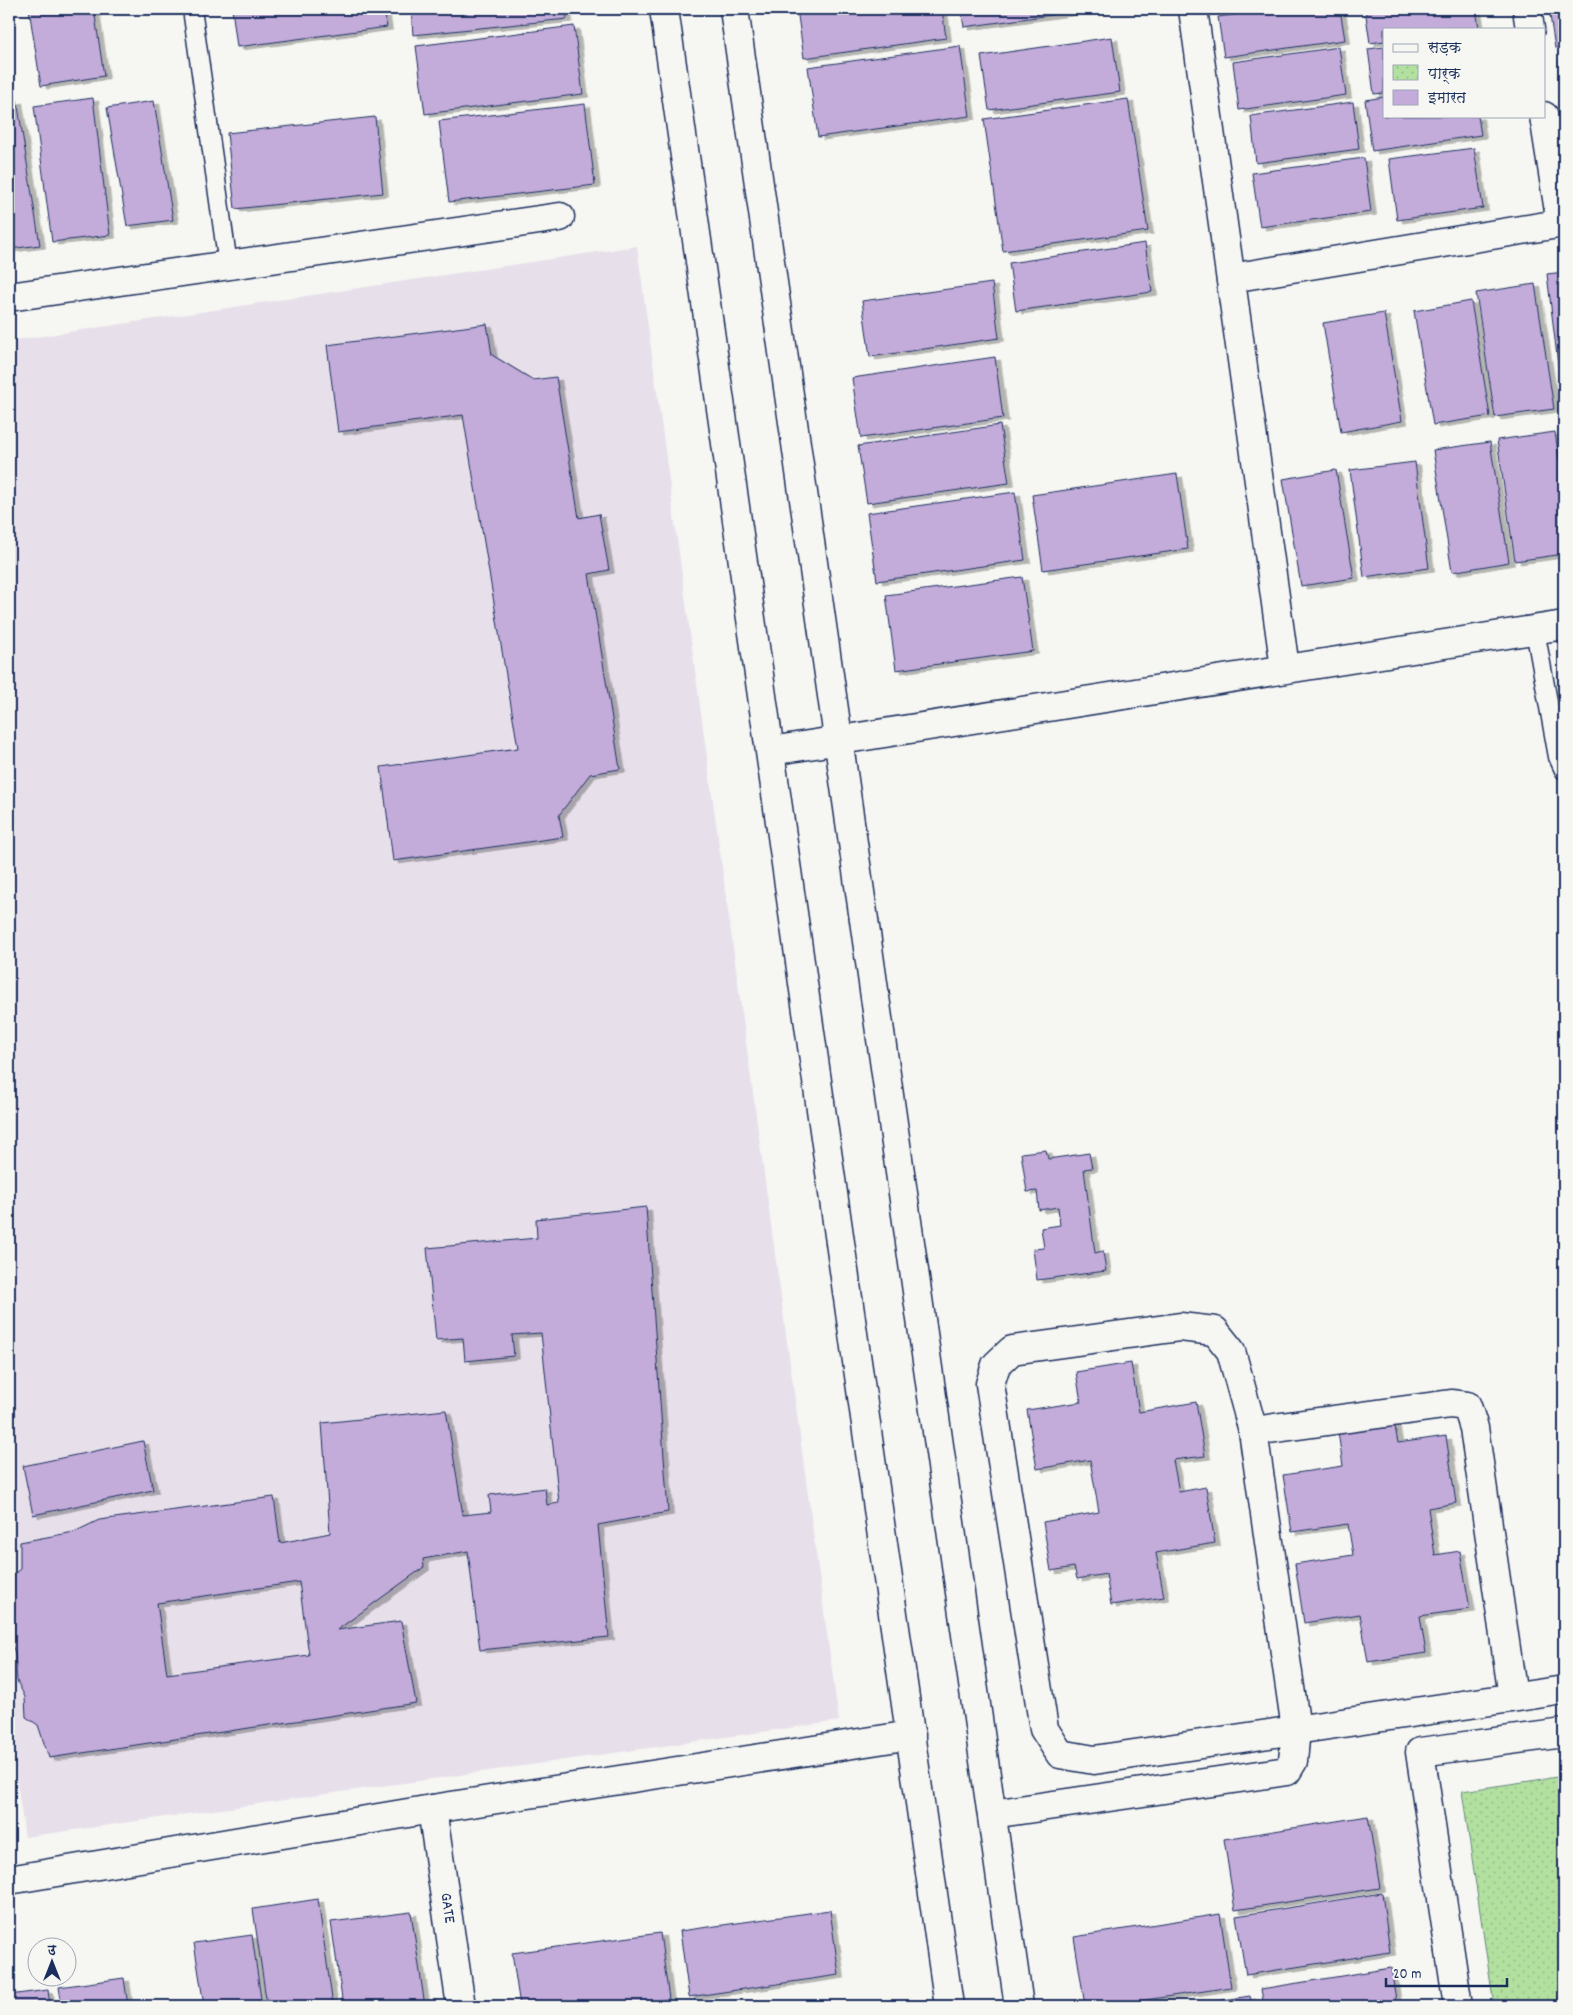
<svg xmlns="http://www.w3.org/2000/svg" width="1573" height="2015" font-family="Dekko,'Playpen Sans Deva',sans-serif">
	<defs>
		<pattern id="park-dots" width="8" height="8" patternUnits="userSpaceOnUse" patternTransform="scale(1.25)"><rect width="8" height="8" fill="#b2e09f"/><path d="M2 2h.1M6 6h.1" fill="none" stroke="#98c08b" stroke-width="1.8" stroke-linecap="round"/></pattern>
		<filter id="shadow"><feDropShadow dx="5.5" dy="3" stdDeviation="0" flood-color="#0004"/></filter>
	</defs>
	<rect width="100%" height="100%" fill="#f6f6f2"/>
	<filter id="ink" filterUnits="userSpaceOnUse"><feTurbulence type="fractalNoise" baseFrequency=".02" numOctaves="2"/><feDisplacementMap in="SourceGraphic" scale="10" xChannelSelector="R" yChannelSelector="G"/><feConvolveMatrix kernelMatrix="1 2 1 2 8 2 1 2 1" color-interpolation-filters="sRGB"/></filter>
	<g filter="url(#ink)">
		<path fill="#e7e0eb" d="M637,246l202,1475 -814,116 -16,-109v-1387z"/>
		<path fill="url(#park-dots)" stroke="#66887e" d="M1564,1776v230h-70l-32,-215z"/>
		<g fill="#c3abda" stroke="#1b2f5e" fill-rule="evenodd" filter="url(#shadow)">
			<path d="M29,9h65l10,67 -63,10z"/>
			<path d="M232,9h152l3,18 -150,20z"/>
			<path d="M411,9h155l1,10 -154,16z"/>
			<path d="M797,9h145l4,29 -142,20z"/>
			<path d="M961,9h134l-131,18z"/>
			<path d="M1275,9h65l5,31 -121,17 -6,-40z"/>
			<path d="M1365,9h111l3,19 -95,1v12l-14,2z"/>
			<path d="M1549,9h15v38l-9,1z"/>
			<path d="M574,26l9,68 -158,20 -9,-68z"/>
			<path d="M1112,37l8,55 -131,18 -8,-54z"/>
			<path d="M960,46l10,70 -152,21 -10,-70z"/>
			<path d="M1339,47l7,48 -107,15 -6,-48z"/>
			<path d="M1384,47v46l-10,1 -6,-45z"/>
			<path d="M1564,60v36l-5,-35z"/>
			<path d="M1384,97v19h94l3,19 -109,16 -7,-51z"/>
			<path d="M93,98l17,137 -58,7 -18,-136z"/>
			<path d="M1128,99l20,132 -145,20 -19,-132z"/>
			<path d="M17,100l23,145 -31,4v-147z"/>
			<path d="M154,101l19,119 -46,6 -20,-118z"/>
			<path d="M1353,102l6,47 -103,14 -5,-47z"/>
			<path d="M585,104l10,81 -146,17 -10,-81z"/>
			<path d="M375,117l8,76 -148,16 -8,-76z"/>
			<path d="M1474,148l9,60 -86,12 -8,-61z"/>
			<path d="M1364,158l7,54 -111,15 -8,-54z"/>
			<path d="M1145,243l7,49 -136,19 -7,-48z"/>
			<path d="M1564,272v134h-1l-16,-132z"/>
			<path d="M992,283l7,55 -129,19 -8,-56z"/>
			<path d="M1535,284l19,125 -59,8 -19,-124z"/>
			<path d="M1471,301l19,115 -57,9 -19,-114z"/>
			<path d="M1384,313l18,108 -61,11 -18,-109z"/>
			<path d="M487,324l5,31 41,25 23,-3 23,141 20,-4 10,56 -20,4 31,195 -30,5 -31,41 4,22 -170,24 -12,-94 137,-19 -55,-333 -125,17 -11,-87z"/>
			<path d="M995,357l8,61 -142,20 -9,-60z"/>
			<path d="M1000,425l9,58 -142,20 -9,-57z"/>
			<path d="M1555,432l9,60v62l-49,7 -18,-121z"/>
			<path d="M1490,442l19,120 -57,10 -19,-122z"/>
			<path d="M1415,462l14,106 -65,9 -14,-107z"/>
			<path d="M1336,470l18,108 -53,8 -18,-107z"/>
			<path d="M1177,474l11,75 -145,21 -11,-75z"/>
			<path d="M1015,492l10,68 -148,21 -10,-68z"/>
			<path d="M1022,577l11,74 -137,19 -10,-75z"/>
			<path d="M1046,1150l2,9 41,-6 3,15 -8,1 11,84 8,-2 3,20 -69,9 -4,-31 11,-1 -3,-20 19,-3 -2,-18 -19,3 -2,-19 -10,1 -6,-39z"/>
			<path d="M646,1207l22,305 -70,13 11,112 -129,13 -12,-99 -45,8 1,8 -87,63 64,-9 15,82 -367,55 -11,-33 -12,-8 -1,-20 -8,-16 -2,-28 -6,-16v-59l11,-9v-27l54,-10 25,-12 175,-23 6,46 50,-10 -8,-110 124,-13 17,105 28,-3 -2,-17 56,-7 2,17 12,-2 -18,-170 -29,2 2,21 -49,5 -2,-23 -27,2 -9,-92 110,-10 -1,-19zM299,1582l10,73 -142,19 -10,-71z"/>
			<path d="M1131,1363l8,49 57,-10 9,54 -32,4 6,32 27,-5 9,56 -59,10 8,44 -53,8 -5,-31 -29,5 -3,-12 -23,4 -8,-49 56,-10 -9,-52 -53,9 -10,-59 54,-8 -5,-30z"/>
			<path d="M1393,1416l5,27 48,-7 10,67 -28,5 7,47 25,-4 10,58 -50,7 6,37 -58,9 -8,-48 -56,9 -9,-59 58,-9 -5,-31 -56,8 -9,-57 60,-9 -6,-41z"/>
			<path d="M143,1441l10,49 -120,25 -10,-49z"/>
			<path d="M1368,1816l12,72 -145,22 -11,-71z"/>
			<path d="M1382,1893l8,59 -144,23 -10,-59z"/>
			<path d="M318,1899l15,107h-66l-14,-97z"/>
			<path d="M830,1910l9,65 -150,22 -9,-66z"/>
			<path d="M411,1912l14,94h-82l-12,-84z"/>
			<path d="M1220,1914l11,73 -125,19h-21l-11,-69z"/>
			<path d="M660,1933l9,66 -50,7h-99l-8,-53z"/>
			<path d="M252,1935l10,71h-58l-10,-63z"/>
			<path d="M1391,1968l6,38h-133l-3,-17z"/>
			<path d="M124,1978l4,28h-66l-3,-19z"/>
			<path d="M48,1990l2,16h-41v-11z"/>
			<path d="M1250,1996l2,10h-68z"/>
		</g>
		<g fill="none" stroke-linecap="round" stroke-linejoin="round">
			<g stroke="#1b2f5e" stroke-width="21">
				<g id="service">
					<path d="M192,9l36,256"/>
					<path d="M1535,630l23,127 6,13"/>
				</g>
			</g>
			<g stroke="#1b2f5e" stroke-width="31">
				<g id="minor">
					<path d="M1193,9l92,659"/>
					<path d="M1527,9l3,20"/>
					<path d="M1544,116l17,108"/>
					<path d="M1231,278l333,-55"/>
					<path d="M9,297l551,-80"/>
					<path d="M771,751l793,-126"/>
					<path d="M1253,1431l-22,-80 -16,-20 -35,-4 -168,23 -16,15 -6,19 54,345 16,25 34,6 470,-70"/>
					<path d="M432,1809l29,197"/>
					<path d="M992,1814l295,-43 6,-10 3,-32 -43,-298 198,-27 16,2 7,22 39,269"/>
					<path d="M9,1880l423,-71 479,-74"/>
					<path d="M1458,2006l-38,-254 144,-19"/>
				</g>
			</g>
			<g stroke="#1b2f5e" stroke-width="31">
				<g id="tertiary">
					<path d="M664,9l285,1997"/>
					<path d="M734,9l285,1997"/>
				</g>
			</g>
			<use href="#service" stroke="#f6f6f2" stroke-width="18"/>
			<use href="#minor" stroke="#f6f6f2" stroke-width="28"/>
			<use href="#tertiary" stroke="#f6f6f2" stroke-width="28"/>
		</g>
	</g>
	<g text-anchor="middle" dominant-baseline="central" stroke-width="4" stroke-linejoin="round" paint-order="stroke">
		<g font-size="16" fill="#1b2f5e" stroke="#f6f6f2">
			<text transform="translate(447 1908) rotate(82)">GATE</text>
		</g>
	</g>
	<rect width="1573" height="2015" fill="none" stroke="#f6f6f2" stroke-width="30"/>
	<rect x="15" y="15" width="1543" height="1985" fill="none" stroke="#1b2f5e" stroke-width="2" filter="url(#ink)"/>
	<rect x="1383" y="28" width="162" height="90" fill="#f6f6f2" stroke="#9ea6b7"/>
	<rect x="1393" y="44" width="25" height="8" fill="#f6f6f2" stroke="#9ea6b7"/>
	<text x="1428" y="52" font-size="15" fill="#1b2f5e">सड़क</text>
	<rect x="1393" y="65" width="25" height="15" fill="url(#park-dots)" stroke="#9ea6b7"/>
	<text x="1428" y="78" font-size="15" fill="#1b2f5e">पार्क</text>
	<rect x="1393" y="90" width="25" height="15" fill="#c3abda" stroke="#9ea6b7"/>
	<text x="1428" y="102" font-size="15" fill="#1b2f5e">इमारत</text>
	<g transform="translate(52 1962)"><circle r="24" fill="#f6f6f2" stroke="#9ea6b7"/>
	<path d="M0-4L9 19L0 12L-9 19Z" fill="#1b2f5e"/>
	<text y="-8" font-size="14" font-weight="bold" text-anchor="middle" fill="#1b2f5e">उ</text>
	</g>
	<path d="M1386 1978v8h121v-8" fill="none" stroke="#1b2f5e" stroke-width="2.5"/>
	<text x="1393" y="1978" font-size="15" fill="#1b2f5e" stroke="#f6f6f2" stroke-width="4" paint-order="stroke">20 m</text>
</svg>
